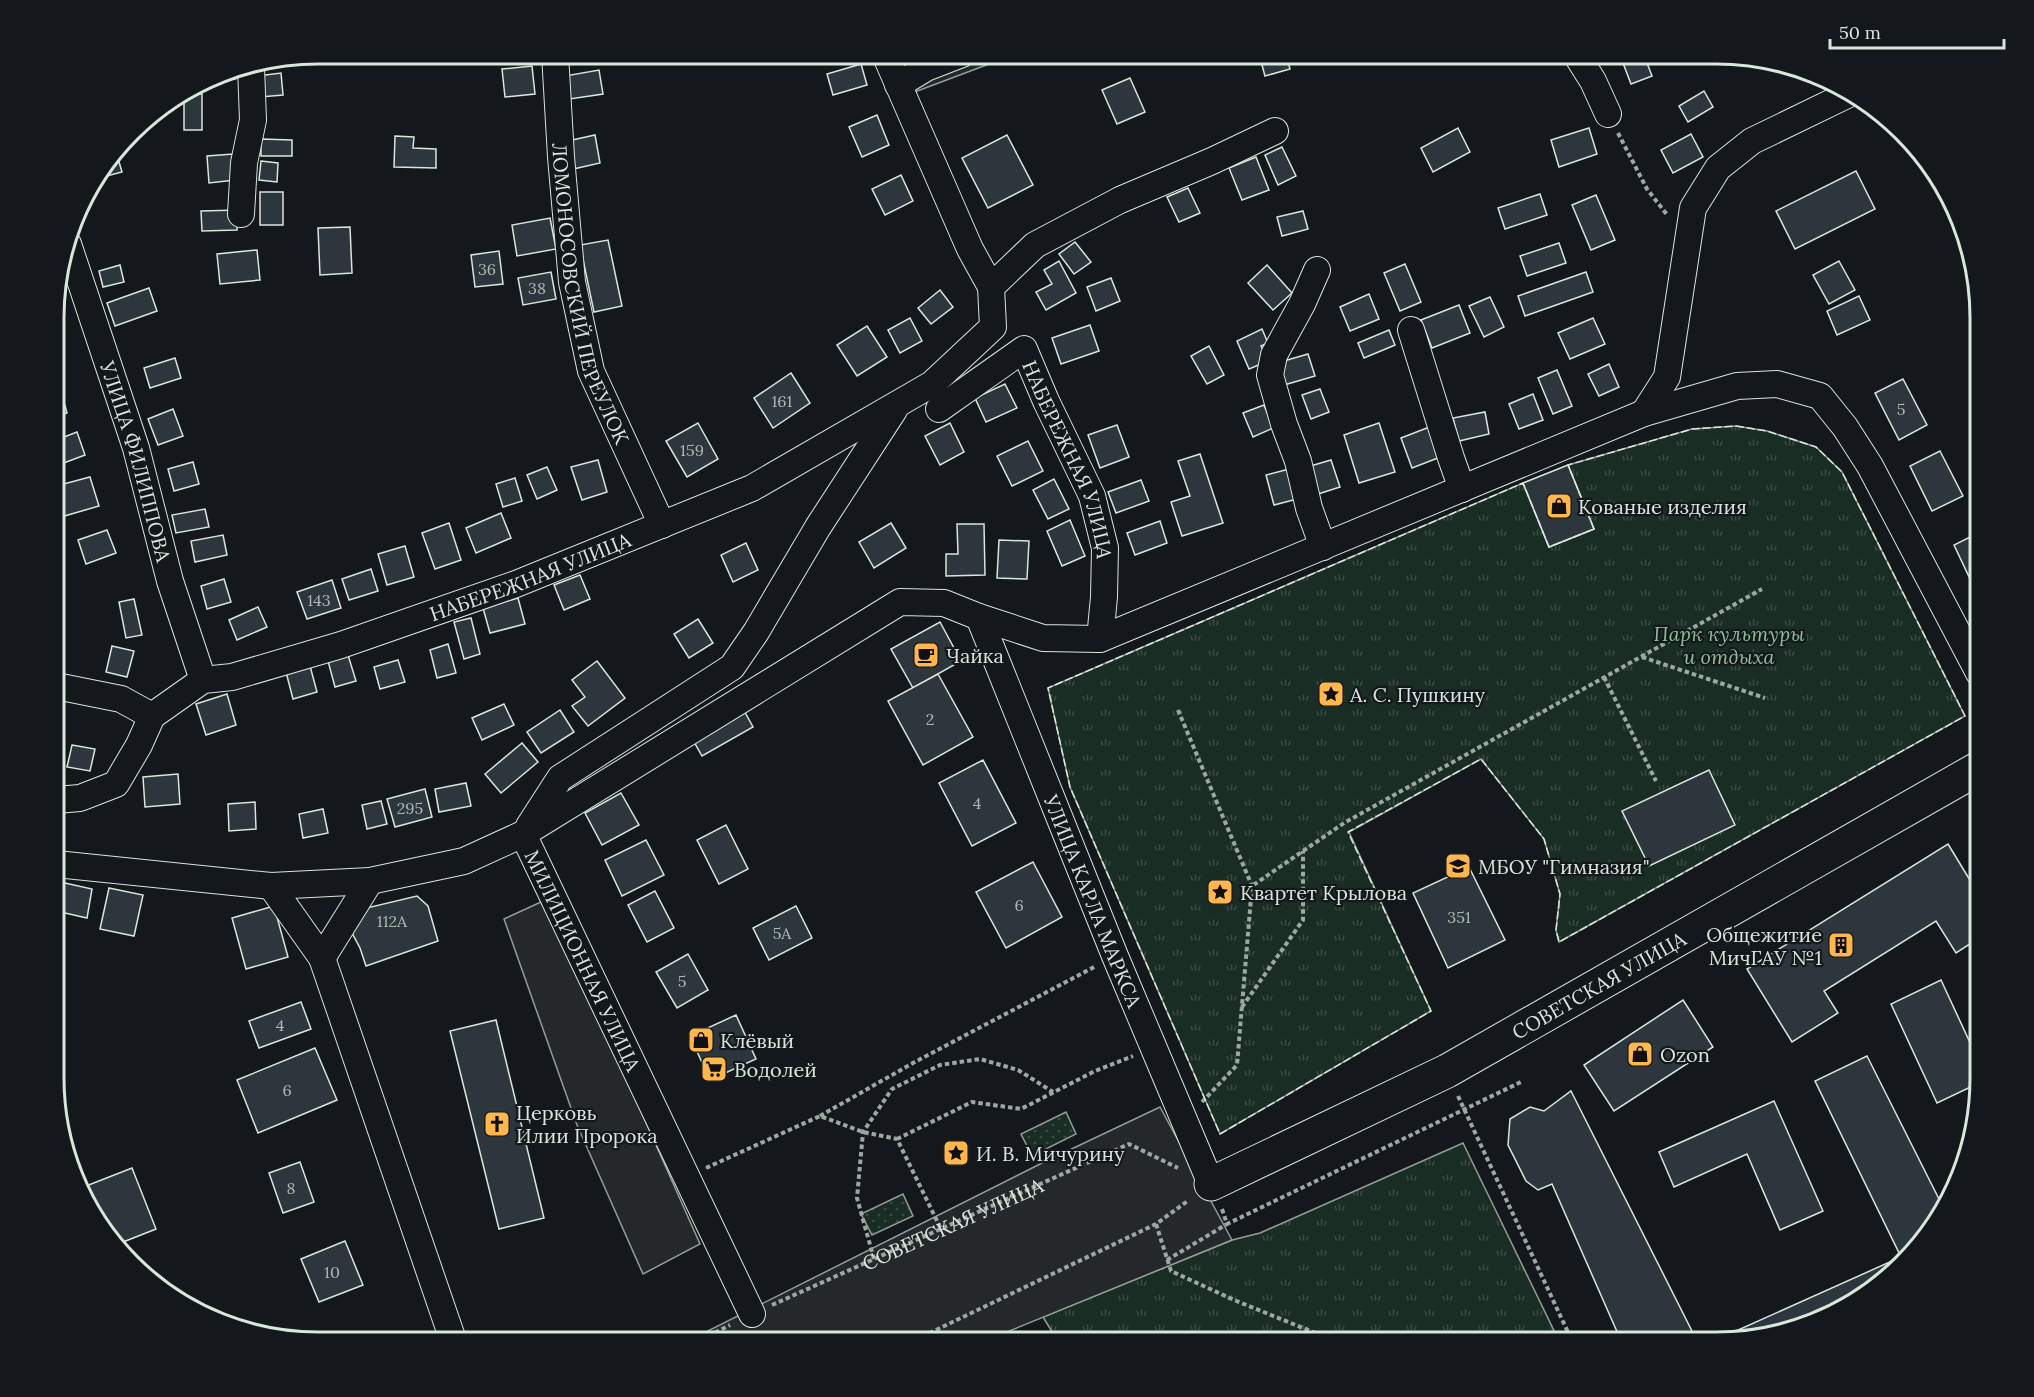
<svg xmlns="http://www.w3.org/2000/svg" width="2034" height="1397" font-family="Lora,serif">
	<defs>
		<pattern id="grass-dots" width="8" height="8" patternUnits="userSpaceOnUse" patternTransform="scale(1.5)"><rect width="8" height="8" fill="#1a2d24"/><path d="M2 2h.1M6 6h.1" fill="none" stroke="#3b4b43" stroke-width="1.8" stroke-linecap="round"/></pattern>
		<pattern id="park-tufts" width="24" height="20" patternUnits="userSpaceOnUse" patternTransform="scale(1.5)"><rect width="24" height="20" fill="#1a2d24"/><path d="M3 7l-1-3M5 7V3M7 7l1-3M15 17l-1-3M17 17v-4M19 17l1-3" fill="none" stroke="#3b4b43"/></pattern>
	</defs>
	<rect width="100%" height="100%" fill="#14181c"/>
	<g fill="url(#grass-dots)" stroke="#939e99" stroke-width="1.5">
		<path d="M1066,1112l10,22 -44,22 -11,-22z"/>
		<path d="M903,1194l10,22 -41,19 -11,-21z"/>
	</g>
	<g fill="url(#park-tufts)" stroke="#939e99" stroke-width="1.5">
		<path d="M1736,426l31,5 49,16 26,25 123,244 -406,226 -3,-12 4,-36 -16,-55 -63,-80 -132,73 82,179 -211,123 -150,-347 -22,-99 475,-205 26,64 45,-18 -26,-64 124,-36z"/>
		<path d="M1463,1143l97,200h-501l-16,-26 189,-77 28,-7z"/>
	</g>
	<g fill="#24282b" stroke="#939e99" stroke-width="1.5">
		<path d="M898,54h87l4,10 -77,29z"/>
		<path d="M543,901l73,154 84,189 -57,30 -66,-149 -73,-206z"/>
		<path d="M1160,1107l72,133 -252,103h-296l358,-180z"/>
	</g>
	<g fill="#2c363c" stroke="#d8e6dc" stroke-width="1.5">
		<path d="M1259,54h27l4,15 -25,7z"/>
		<path d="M1620,55h24l8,21 -21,8z"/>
		<path d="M1662,55h32l-30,8z"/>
		<path d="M861,64l6,21 -34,10 -6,-21z"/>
		<path d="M532,66l3,28 -30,3 -3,-28z"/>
		<path d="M235,70v9h-26l8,-5z"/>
		<path d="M599,70l4,24 -40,6 -4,-23z"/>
		<path d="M281,73l2,22 -23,2 -2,-21z"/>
		<path d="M1130,78l15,34 -28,12 -15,-34z"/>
		<path d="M1704,91l9,16 -25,15 -9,-16z"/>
		<rect x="184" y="94" width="18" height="36"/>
		<path d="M877,115l12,30 -27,12 -13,-30z"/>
		<path d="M1458,128l12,24 -37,20 -12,-24z"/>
		<path d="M1589,128l8,26 -38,13 -8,-27z"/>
		<path d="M1691,134l12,23 -30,16 -12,-23z"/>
		<path d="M595,135l5,28 -31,7 -6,-28z"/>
		<path d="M1007,135l26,50 -45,23 -26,-50z"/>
		<path d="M395,136l19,1 -1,11 23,1v19l-42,-1z"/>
		<path d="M261,139l31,1v16h-31z"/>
		<path d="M1282,147l14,29 -18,9 -13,-30z"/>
		<path d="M233,154l2,26 -26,3 -2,-27z"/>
		<path d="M117,155l5,17 -23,6z"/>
		<path d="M1256,157l13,33 -27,10 -13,-32z"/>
		<path d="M261,161l17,2 -1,19 -18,-2z"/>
		<path d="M1856,171l19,38 -80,40 -19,-38z"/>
		<path d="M901,175l12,26 -28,14 -13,-26z"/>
		<path d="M1188,188l12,25 -21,9 -12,-25z"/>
		<rect x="260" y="192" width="23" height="33"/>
		<path d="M1540,194l7,21 -42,14 -7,-21z"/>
		<path d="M1596,195l19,45 -24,10 -19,-45z"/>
		<path d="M237,210v20l-35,1 -1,-20z"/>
		<path d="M1303,211l5,18 -26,7 -5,-19z"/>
		<path d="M550,218l6,31 -39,7 -5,-31z"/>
		<path d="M350,227l2,46 -32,2 -2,-47z"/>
		<path d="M608,240l14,66 -28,6 -14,-67z"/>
		<path d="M1075,242l16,20 -17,12 -15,-20z"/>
		<path d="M1559,243l7,20 -39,13 -7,-20z"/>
		<path d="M257,250l3,30 -40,4 -3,-30z"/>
		<path d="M499,251l4,33 -28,3 -4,-32z"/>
		<path d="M1059,261l17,32 -30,17 -10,-18 16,-8 -8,-14z"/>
		<path d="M1839,261l16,29 -26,14 -16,-29z"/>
		<path d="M1405,264l16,38 -21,9 -16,-38z"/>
		<path d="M120,265l4,17 -21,5 -4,-16z"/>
		<path d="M1267,265l25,28 -19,17 -25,-27z"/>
		<path d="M551,272l5,27 -33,6 -5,-27z"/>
		<path d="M1586,272l7,20 -68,24 -7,-20z"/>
		<path d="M1111,278l9,23 -24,10 -9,-24z"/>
		<path d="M149,288l8,23 -42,15 -8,-23z"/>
		<path d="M940,290l13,17 -22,17 -13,-16z"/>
		<path d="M1369,294l10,25 -29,12 -10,-24z"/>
		<path d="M1859,296l11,24 -33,15 -10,-24z"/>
		<path d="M1490,297l14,30 -20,10 -15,-31z"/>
		<path d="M1459,305l11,28 -38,15 -11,-28z"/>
		<path d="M910,318l12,23 -22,12 -12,-23z"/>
		<path d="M1593,318l12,26 -35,15 -12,-26z"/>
		<path d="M1090,325l9,26 -38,13 -9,-26z"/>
		<path d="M867,326l20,31 -30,19 -20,-31z"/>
		<path d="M1262,329l6,14 -7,3 7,15 -19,8 -12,-28z"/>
		<path d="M1389,330l6,15 -31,13 -6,-15z"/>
		<path d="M1209,346l15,29 -17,9 -16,-28z"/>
		<path d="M1308,354l7,22 -31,9 -7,-22z"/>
		<path d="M175,358l6,20 -31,10 -6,-20z"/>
		<path d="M1609,364l10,23 -20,9 -11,-22z"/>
		<path d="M1557,370l15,36 -19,8 -15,-36z"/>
		<path d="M791,373l19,30 -37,25 -19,-30z"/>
		<path d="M1903,379l24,46 -28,15 -24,-47z"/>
		<path d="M56,383h3l8,30 -11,3z"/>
		<path d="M1005,384l12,24 -31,14 -11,-24z"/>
		<path d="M1320,389l9,23 -18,7 -9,-24z"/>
		<path d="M1533,394l10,26 -24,9 -10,-25z"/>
		<path d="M1264,405l9,23 -20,9 -10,-24z"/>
		<path d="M173,409l10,27 -25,9 -10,-26z"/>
		<path d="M1485,412l4,22 -30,7 -6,-23z"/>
		<path d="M698,423l20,36 -31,18 -21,-36z"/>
		<path d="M950,423l14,29 -24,13 -15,-29z"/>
		<path d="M1379,423l16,49 -36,11 -15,-48z"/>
		<path d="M1117,425l12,32 -29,11 -12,-33z"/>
		<path d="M1432,426l11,30 -31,12 -11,-30z"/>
		<path d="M77,432l8,23 -24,9 -5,-14v-10z"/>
		<path d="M1028,441l15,30 -31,15 -15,-30z"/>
		<path d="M1940,451l23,45 -31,15 -22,-45z"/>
		<path d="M1200,454l23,69 -41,13 -11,-34 19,-6 -12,-35z"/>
		<path d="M598,460l9,32 -25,8 -11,-33z"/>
		<path d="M1331,460l9,27 -25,8 -8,-28z"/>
		<path d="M193,462l6,22 -25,7 -6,-22z"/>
		<path d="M1568,465l26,64 -45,18 -26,-64z"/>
		<path d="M547,467l10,23 -20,9 -10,-24z"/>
		<path d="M1293,468l8,30 -27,7 -8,-30z"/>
		<path d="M90,477l9,29 -38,11 -5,-18v-13z"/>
		<path d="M515,478l7,23 -19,6 -7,-23z"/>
		<path d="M1054,479l15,30 -21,10 -15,-29z"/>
		<path d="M1141,480l8,21 -33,12 -8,-21z"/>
		<path d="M205,509l4,18 -33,6 -4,-18z"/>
		<path d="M501,513l10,25 -35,15 -10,-25z"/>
		<path d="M1070,520l15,36 -23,10 -15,-35z"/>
		<path d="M1160,521l7,22 -32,12 -8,-22z"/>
		<path d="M449,523l12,37 -26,9 -13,-36z"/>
		<path d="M891,523l15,25 -32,20 -15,-26z"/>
		<path d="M957,524h27l1,51 -39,1v-22h12z"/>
		<path d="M107,530l9,23 -30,11 -8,-24z"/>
		<path d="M223,535l4,20 -32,7 -4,-21z"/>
		<path d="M1974,535l5,12v33l-7,3 -18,-38z"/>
		<path d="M999,540l30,1 -2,38 -30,-1z"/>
		<path d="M746,543l12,27 -25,12 -12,-27z"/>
		<path d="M405,546l9,31 -27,8 -9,-31z"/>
		<path d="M371,569l7,22 -29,9 -7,-21z"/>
		<path d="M580,575l10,24 -26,11 -10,-25z"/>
		<path d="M224,579l7,23 -24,7 -6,-23z"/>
		<path d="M332,580l9,28 -34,11 -10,-27z"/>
		<path d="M518,598l7,26 -35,9 -7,-25z"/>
		<path d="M134,599l8,36 -16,3 -7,-36z"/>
		<path d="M258,607l9,20 -30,13 -8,-20z"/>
		<path d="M471,618l9,36 -16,5 -10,-37z"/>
		<path d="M698,619l15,24 -24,15 -15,-24z"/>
		<path d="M940,622l21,39 -48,27 -22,-39z"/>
		<path d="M448,644l8,29 -19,5 -7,-28z"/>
		<path d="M112,646l22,5 -7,26 -21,-5z"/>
		<path d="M348,655l8,26 -21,6 -7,-26z"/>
		<path d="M398,660l7,22 -25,7 -6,-22z"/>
		<path d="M597,661l28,37 -37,28 -16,-20 13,-9 -13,-17z"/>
		<path d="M310,666l7,26 -24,7 -7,-27z"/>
		<path d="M938,674l35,63 -50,28 -35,-64z"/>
		<path d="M227,694l9,31 -30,10 -10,-31z"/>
		<path d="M504,704l10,21 -32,15 -10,-22z"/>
		<path d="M741,705l12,22 -51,29 -13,-23z"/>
		<path d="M560,710l14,22 -33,21 -14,-21z"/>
		<path d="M522,743l16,19 -37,31 -16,-19z"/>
		<path d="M72,745l23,4 -5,22 -23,-4z"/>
		<path d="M983,760l33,63 -44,23 -33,-63z"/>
		<path d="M1709,770l26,55 -86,41 -27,-55z"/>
		<path d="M178,774l2,30 -35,3 -2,-30z"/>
		<path d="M466,783l5,23 -32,6 -4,-23z"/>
		<path d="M425,789l7,28 -37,10 -8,-28z"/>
		<path d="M621,793l18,32 -37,20 -17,-32z"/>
		<path d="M381,801l6,23 -20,5 -5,-24z"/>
		<path d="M255,802l1,27 -27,2 -1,-27z"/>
		<path d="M323,809l5,24 -25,5 -4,-24z"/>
		<path d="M726,825l22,44 -29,15 -22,-44z"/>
		<path d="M646,840l18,35 -42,21 -17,-36z"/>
		<path d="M1948,844l31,51v43l-23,15 -20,-32 -112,70 14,22 -46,29 -45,-73z"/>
		<path d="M1033,862l29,55 -56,31 -30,-56z"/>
		<path d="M1469,867l36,73 -57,28 -35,-75z"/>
		<path d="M56,881l36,8 -5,29 -31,-7z"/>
		<path d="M109,888l34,7 -9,41 -34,-7z"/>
		<path d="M655,891l19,37 -27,14 -19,-37z"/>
		<path d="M417,896l11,10 10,35 -72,25 -6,-18 -9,-17 3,-20z"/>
		<path d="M274,906l14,51 -42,12 -14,-51z"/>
		<path d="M796,906l16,32 -43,22 -16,-32z"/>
		<path d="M688,954l20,36 -31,18 -21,-36z"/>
		<path d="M1941,980l38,82v21l-42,20 -46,-99z"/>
		<path d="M1683,1000l30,47 -99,64 -30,-46z"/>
		<path d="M301,1002l10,27 -52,19 -10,-27z"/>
		<path d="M736,1015l20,44 -46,21 -20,-44z"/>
		<path d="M496,1020l48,198 -45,11 -49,-198z"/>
		<path d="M315,1048l22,52 -79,33 -21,-53z"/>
		<path d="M1867,1056l76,151 -17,32 -93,77 -117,27h-7l192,-86 -86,-176z"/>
		<path d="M1571,1091l127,252h-76l-70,-159 -14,6 -12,-9 -18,-36 2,-26 20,-12 14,4z"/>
		<path d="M1774,1101l49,110 -43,19 -33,-76 -73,33 -15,-35z"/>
		<path d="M300,1162l14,40 -31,11 -14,-40z"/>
		<path d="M132,1168l24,61 -38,15 -29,-33 -8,-23z"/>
		<path d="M345,1241l18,44 -44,17 -18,-43z"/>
	</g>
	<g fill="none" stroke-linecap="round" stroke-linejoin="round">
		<g stroke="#d8e6dc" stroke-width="28">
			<g id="minor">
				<path id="s2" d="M555,54l6,103 11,125 19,89 71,154"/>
				<path d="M1576,54l17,27 15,33"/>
				<path d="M898,85l28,-17 36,-14"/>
				<path d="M241,214l3,-51 9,-43 -2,-53"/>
				<path id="s3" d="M68,244l68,204 34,133 33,99"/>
				<path d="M1317,270l-15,34 -28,51 -4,20 14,49 14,37 11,47 14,39"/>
				<path d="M991,287l44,-42 85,-45 92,-39 63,-30"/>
				<path d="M1411,330l40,128 11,31"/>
				<path id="s4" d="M939,409l85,-60 22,52 46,95 13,52 -1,49 -4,42"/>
				<path d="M1644,413l23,-36 26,-169 25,-40 34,-27 97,-47"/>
				<path id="s5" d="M979,617l136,339 96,228"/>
				<path d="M56,686l65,13 31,17"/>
				<path id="s6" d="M56,800l24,-2 36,-14 23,-39 13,-29 51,-36 29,-3 109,-32 175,-61 236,-96 180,-104 61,-57 -2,-40 -21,-38 -85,-195"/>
				<path d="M529,826l31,-48 172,-111 24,-35 62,-105 76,-117"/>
				<path id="s7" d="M523,834l229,480"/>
				<path d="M56,864l215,22 99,-5 94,-20 59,-27 377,-232 44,1 35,14 64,21 57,1 544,-226 93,-27 40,-2 43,12 25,31 25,39 109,207"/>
				<path d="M271,886l51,72 132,385"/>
				<path d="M322,958l48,-77"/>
			</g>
		</g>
		<g stroke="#d8e6dc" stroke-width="35">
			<g id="major">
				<path id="s8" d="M1211,1184l236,-113 532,-303"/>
			</g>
		</g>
		<g stroke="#9da8a2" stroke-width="4" stroke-dasharray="4.5 3" stroke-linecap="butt">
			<path d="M1618,133l29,56 21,27"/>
			<path d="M1642,657l123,41"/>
			<path d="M1604,677l52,104"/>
			<path d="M1178,710l74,176"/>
			<path d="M1242,1007l61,-87v-69"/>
			<path d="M1458,1096l115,247"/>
			<path d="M1202,1102l35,-37 15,-179 92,-63 418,-234"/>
			<path d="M820,1116l93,-53 183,-97"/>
			<path d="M897,1139l75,-37 49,7 74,-38 38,-15"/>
			<path d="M706,1168l114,-52 43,16 34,7 44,90"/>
			<path d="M1222,1209l5,15 296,-143"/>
			<path d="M1156,1224l15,47 63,29 106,43"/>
			<path d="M874,1259l-17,-61 6,-66 29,-43 48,-24 40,-6 38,11 35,22"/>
			<path d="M1167,1260l60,-36"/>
			<path id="s1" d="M772,1305l357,-161 49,24"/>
			<path d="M695,1343l35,-18"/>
			<path d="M909,1343l247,-119 33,-24"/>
		</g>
		<use href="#minor" stroke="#14181c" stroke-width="26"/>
		<use href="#major" stroke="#14181c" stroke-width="33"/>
		<path stroke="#d8e6dc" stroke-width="1.5" stroke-dasharray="8 3" stroke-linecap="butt" d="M1736,426l31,5 49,16 26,25 123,244 -406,226 -3,-12 4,-36 -16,-55 -63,-80 -133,73 83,179 -211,123 -150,-347 -22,-99 475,-205 26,64 45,-18 -26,-64 124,-36z"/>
	</g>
	<defs>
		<g id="shop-square" transform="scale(1.35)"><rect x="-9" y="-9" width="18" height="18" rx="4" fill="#ffb74d" stroke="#14181c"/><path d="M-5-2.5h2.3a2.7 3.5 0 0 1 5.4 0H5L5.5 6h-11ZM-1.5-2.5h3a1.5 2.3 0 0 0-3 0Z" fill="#111"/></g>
		<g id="cafe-square" transform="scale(1.35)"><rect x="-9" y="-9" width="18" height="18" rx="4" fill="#ffb74d" stroke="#14181c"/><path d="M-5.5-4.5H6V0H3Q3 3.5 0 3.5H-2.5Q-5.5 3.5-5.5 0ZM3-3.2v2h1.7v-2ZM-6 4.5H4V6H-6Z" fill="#111"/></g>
		<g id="sight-square" transform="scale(1.35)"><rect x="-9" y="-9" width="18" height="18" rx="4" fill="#ffb74d" stroke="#14181c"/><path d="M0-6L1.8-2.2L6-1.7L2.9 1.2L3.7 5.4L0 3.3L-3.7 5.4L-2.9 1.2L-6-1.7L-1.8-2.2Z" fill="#111"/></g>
		<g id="school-square" transform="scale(1.35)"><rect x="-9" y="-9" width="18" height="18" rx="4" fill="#ffb74d" stroke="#14181c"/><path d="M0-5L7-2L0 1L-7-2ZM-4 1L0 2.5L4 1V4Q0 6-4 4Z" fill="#111"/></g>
		<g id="building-square" transform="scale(1.35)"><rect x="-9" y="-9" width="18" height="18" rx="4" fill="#ffb74d" stroke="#14181c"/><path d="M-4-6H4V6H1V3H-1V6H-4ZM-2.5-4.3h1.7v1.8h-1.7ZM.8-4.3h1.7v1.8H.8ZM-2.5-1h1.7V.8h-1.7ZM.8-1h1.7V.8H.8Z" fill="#111"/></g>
		<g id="supermarket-square" transform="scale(1.35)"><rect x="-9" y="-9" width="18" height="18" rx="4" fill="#ffb74d" stroke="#14181c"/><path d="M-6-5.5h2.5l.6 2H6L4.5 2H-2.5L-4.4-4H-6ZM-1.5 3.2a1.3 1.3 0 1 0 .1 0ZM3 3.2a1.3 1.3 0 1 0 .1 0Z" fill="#111"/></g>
		<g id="church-square" transform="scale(1.35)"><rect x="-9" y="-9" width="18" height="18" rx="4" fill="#ffb74d" stroke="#14181c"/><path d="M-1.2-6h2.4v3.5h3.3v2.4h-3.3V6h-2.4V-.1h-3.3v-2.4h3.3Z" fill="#111"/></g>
	</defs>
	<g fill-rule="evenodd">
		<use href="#shop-square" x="1559" y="506"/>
		<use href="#cafe-square" x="926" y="655"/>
		<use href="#sight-square" x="1331" y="694"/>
		<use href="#school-square" x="1458" y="866"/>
		<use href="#sight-square" x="1220" y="892"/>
		<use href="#building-square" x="1841" y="945"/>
		<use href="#shop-square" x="701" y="1040"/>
		<use href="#shop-square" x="1640" y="1054"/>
		<use href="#supermarket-square" x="714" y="1069"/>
		<use href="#church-square" x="497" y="1124"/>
		<use href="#sight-square" x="956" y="1153"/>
	</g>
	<g text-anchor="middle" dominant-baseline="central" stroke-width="4.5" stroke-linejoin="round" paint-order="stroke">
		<g font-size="16" fill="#adbab4">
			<text x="487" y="269">36</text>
			<text x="537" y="288">38</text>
			<text x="782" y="401">161</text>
			<text x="1901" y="409">5</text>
			<text x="692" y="450">159</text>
			<text x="319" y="600">143</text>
			<text x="930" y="719">2</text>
			<text x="977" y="803">4</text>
			<text x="410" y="808">295</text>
			<text x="1019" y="905">6</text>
			<text x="1459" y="917">351</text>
			<text x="392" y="921">112А</text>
			<text x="782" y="933">5А</text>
			<text x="682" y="981">5</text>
			<text x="280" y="1025">4</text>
			<text x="287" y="1090">6</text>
			<text x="291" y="1188">8</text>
			<text x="332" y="1272">10</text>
		</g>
		<g font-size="20" fill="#d8e6dc" stroke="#14181c">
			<text stroke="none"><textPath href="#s2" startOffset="244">ЛОМОНОСОВСКИЙ ПЕРЕУЛОК</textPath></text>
			<text stroke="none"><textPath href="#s4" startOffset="224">НАБЕРЕЖНАЯ УЛИЦА</textPath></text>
			<text stroke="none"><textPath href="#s3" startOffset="228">УЛИЦА ФИЛИППОВА</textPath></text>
			<text stroke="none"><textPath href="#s6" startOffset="546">НАБЕРЕЖНАЯ УЛИЦА</textPath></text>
			<text stroke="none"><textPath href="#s5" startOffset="306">УЛИЦА КАРЛА МАРКСА</textPath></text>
			<text stroke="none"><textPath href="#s7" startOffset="140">МИЛИЦИОННАЯ УЛИЦА</textPath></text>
			<text stroke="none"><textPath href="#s8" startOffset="436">СОВЕТСКАЯ УЛИЦА</textPath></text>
			<text stroke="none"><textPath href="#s1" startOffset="198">СОВЕТСКАЯ УЛИЦА</textPath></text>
		</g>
		<g font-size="20" fill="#d8e6dc" stroke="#14181c" text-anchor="start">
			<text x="1578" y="506">Кованые изделия</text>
			<text x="946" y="655">Чайка</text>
			<text x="1350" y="694">А. С. Пушкину</text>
			<text x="1478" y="866">МБОУ "Гимназия"</text>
			<text x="1240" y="892">Квартет Крылова</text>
			<text x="1822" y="934" text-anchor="end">Общежитие<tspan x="1822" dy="23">МичГАУ №1</tspan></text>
			<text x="720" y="1040">Клёвый</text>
			<text x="1660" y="1054">Ozon</text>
			<text x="734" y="1069">Водолей</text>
			<text x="516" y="1112">Церковь<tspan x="516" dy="23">Илии Пророка</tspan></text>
			<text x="976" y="1153">И. В. Мичурину</text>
		</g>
		<g font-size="20" font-style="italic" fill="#8ac095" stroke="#14181c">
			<text x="1729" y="633">Парк культуры<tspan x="1729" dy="23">и отдыха</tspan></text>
		</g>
	</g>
	<path d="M0 0H2034V1397H0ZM318 64H1716A254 254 0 0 1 1970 318V1078A254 254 0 0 1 1716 1332H318A254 254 0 0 1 64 1078V318A254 254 0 0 1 318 64Z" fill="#14181c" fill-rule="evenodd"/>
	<path fill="none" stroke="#d8e6dc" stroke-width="3" d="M318 64H1716A254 254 0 0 1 1970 318V1078A254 254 0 0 1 1716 1332H318A254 254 0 0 1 64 1078V318A254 254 0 0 1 318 64Z"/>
	<path d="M1830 39v9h174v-9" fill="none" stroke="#d8e6dc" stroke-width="3"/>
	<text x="1839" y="39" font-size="18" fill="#d8e6dc" stroke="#14181c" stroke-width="4.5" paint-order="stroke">50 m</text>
</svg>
